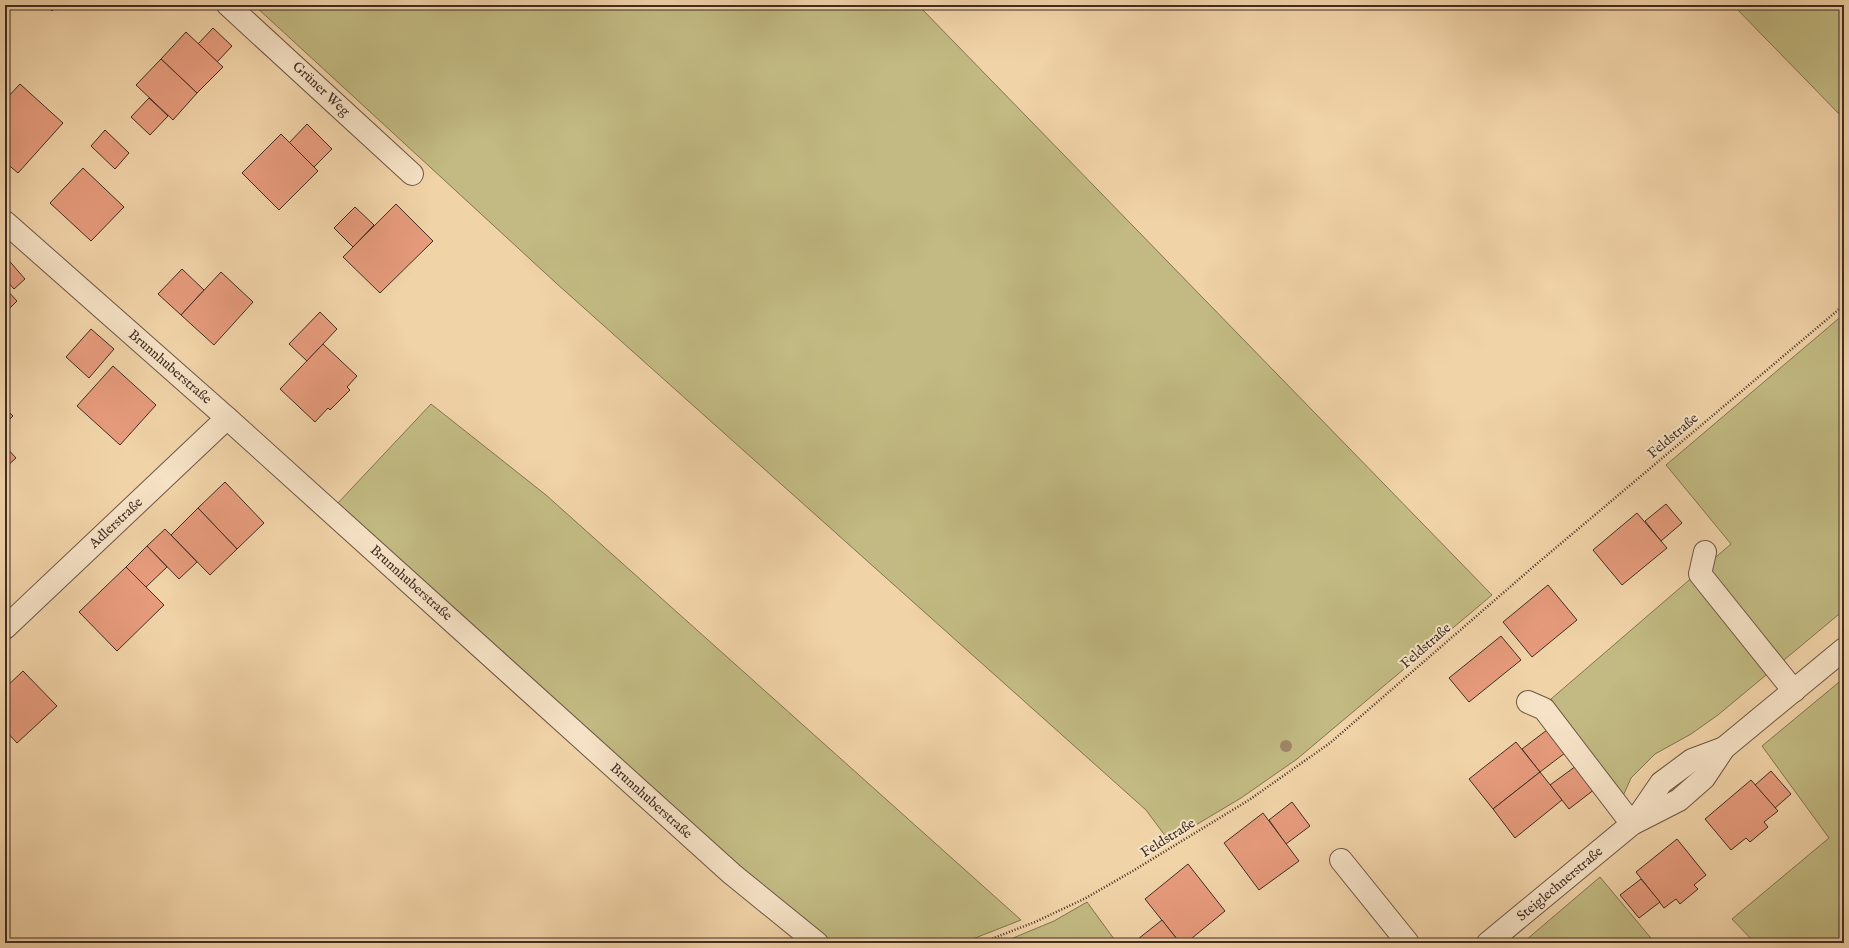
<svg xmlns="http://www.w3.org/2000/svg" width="1849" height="948" font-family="'IM FELL English',serif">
	<rect width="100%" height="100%" fill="#f1d3a8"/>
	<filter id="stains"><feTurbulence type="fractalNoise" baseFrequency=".005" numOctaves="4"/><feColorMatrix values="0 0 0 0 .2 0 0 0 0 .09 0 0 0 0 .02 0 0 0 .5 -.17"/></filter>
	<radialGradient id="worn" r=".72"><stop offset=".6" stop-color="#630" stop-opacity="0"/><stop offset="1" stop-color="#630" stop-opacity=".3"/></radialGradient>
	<g fill="#c2ba82" stroke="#827452">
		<path d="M254,5h664l574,590 -195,164 -56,39 -72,43 -23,-31 -590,-527z"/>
		<path d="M1733,5h111v114z"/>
		<path d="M1844,314v296l-126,105 -27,19 -36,20 -24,24 -8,18 -72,-97 180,-155 -65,-79z"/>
		<path d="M431,404l115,91 475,425 -56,22 -9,1h-120l-27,-16 -257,-228 -215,-195z"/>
		<path d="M1844,678v265h-89l-23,-24 97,-81 -67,-92z"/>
		<path d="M1600,877l55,66h-127l-2,-3z"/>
		<path d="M1087,902l30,41h-116l53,-22z"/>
	</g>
	<g fill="#e69b7c" stroke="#412d23">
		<path d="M46,5h11l-5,6z"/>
		<path d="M213,28l19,18 -15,16 -19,-18z"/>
		<path d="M186,32l37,35 -26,26 -36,-34z"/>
		<path d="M161,59l36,34 -24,27 -37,-35z"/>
		<path d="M20,84l43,39 -45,50 -13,-11v-62z"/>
		<path d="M149,98l19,18 -18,19 -19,-18z"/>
		<path d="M307,124l25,25 -18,18 -25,-24z"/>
		<path d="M105,130l24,23 -14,16 -24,-23z"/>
		<path d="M281,134l37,37 -39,39 -37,-37z"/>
		<path d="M83,168l41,39 -33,34 -41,-38z"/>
		<path d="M396,204l37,37 -53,52 -37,-36z"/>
		<path d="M355,207l19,18 -21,22 -19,-19z"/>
		<path d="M5,256l20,23 -11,10 -9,-10z"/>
		<path d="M182,269l22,21 -23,25 -23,-21z"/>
		<path d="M221,272l32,30 -39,43 -33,-30z"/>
		<path d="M5,288l12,13 -12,12z"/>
		<path d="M320,312l17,17 -30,32 -18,-17z"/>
		<path d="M91,329l23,20 -25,29 -23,-21z"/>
		<path d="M323,344l34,32 -10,11 3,3 -20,20 -2,-2 -13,14 -35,-33z"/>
		<path d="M113,366l43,39 -36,40 -43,-39z"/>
		<path d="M5,408l8,8 -8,8z"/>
		<path d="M5,446l11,12 -11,10z"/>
		<path d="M225,482l39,41 -27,26 -39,-41z"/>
		<path d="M1666,504l16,19 -21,18 -16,-20z"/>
		<path d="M198,508l39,41 -27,26 -39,-40z"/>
		<path d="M1637,513l30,35 -45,37 -29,-35z"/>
		<path d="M165,529l32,33 -18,17 -32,-33z"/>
		<path d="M147,546l20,21 -21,20 -20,-20z"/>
		<path d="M126,567l38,38 -47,46 -38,-39z"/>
		<path d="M1548,585l29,35 -45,37 -29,-35z"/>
		<path d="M1501,636l20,24 -52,42 -20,-24z"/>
		<path d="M23,671l34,35 -40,37 -12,-13v-42z"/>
		<path d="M1547,730l18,23 -25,19 -18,-23z"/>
		<path d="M1516,742l24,30 -47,37 -24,-30z"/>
		<path d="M1576,766l19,23 -26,20 -19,-24z"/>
		<path d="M1771,771l20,23 -16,14 -20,-23z"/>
		<path d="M1540,772l22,28 -47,38 -22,-29z"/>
		<path d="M1751,780l27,31 -14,11 4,5 -18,15 -4,-4 -15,12 -26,-31z"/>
		<path d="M1292,802l18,24 -24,18 -17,-24z"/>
		<path d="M1263,813l36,48 -40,29 -35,-47z"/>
		<path d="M1677,839l29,36 -12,10 4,4 -18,15 -4,-5 -12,9 -28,-36z"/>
		<path d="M1188,864l37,47 -39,32h-6l-35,-44z"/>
		<path d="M1641,879l19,23 -21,16 -19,-23z"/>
		<path d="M1162,920l18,23h-39l-3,-4z"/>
	</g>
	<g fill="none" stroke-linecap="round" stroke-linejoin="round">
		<g stroke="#6d5644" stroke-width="24">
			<g id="minor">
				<path d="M228,5l184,169"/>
				<path d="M5,222l222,196 505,456 85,69"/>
				<path d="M1705,552l-5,22 94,117"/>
				<path d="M5,628l222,-210"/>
				<path d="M1528,702l16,7 88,115"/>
				<path d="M1635,821l26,-38 31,-23 32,-12"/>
				<path d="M1341,860l67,83"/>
				<path d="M1488,943l144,-119 47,-24 25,-22 20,-30 120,-99"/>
			</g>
		</g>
		<path stroke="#412d23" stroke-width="2.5" stroke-dasharray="1 2" stroke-linecap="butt" d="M981,943l54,-21 51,-24 50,-29 113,-69 81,-57 203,-176 311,-262"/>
		<use href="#minor" stroke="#f6e2c6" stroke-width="22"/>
	</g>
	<circle fill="#9e8769" cx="1286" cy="746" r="6"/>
	<g text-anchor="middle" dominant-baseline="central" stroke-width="4" stroke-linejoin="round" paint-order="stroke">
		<g font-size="14" fill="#412d23" stroke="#f6e2c6">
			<text transform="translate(321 89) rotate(43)">Grüner Weg</text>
			<text transform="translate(170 367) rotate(41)">Brunnhuberstraße</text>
			<text transform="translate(1673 436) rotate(-40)">Feldstraße</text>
			<text transform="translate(116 523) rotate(-43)">Adlerstraße</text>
			<text transform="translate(411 583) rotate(42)">Brunnhuberstraße</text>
			<text transform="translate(1426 646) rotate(-41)">Feldstraße</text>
			<text transform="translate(651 801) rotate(42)">Brunnhuberstraße</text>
			<text transform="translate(1168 838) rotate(-32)">Feldstraße</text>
			<text transform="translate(1560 884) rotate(-40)">Steiglechnerstraße</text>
		</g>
	</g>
	<rect width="1849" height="948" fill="none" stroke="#f1d3a8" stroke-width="20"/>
	<rect x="6" y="6" width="1837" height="936" fill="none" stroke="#412d23" stroke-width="2"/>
	<rect x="10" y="10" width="1829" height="928" fill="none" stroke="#412d23"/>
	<rect width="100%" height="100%" filter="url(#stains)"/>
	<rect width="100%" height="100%" fill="url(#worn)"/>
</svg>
